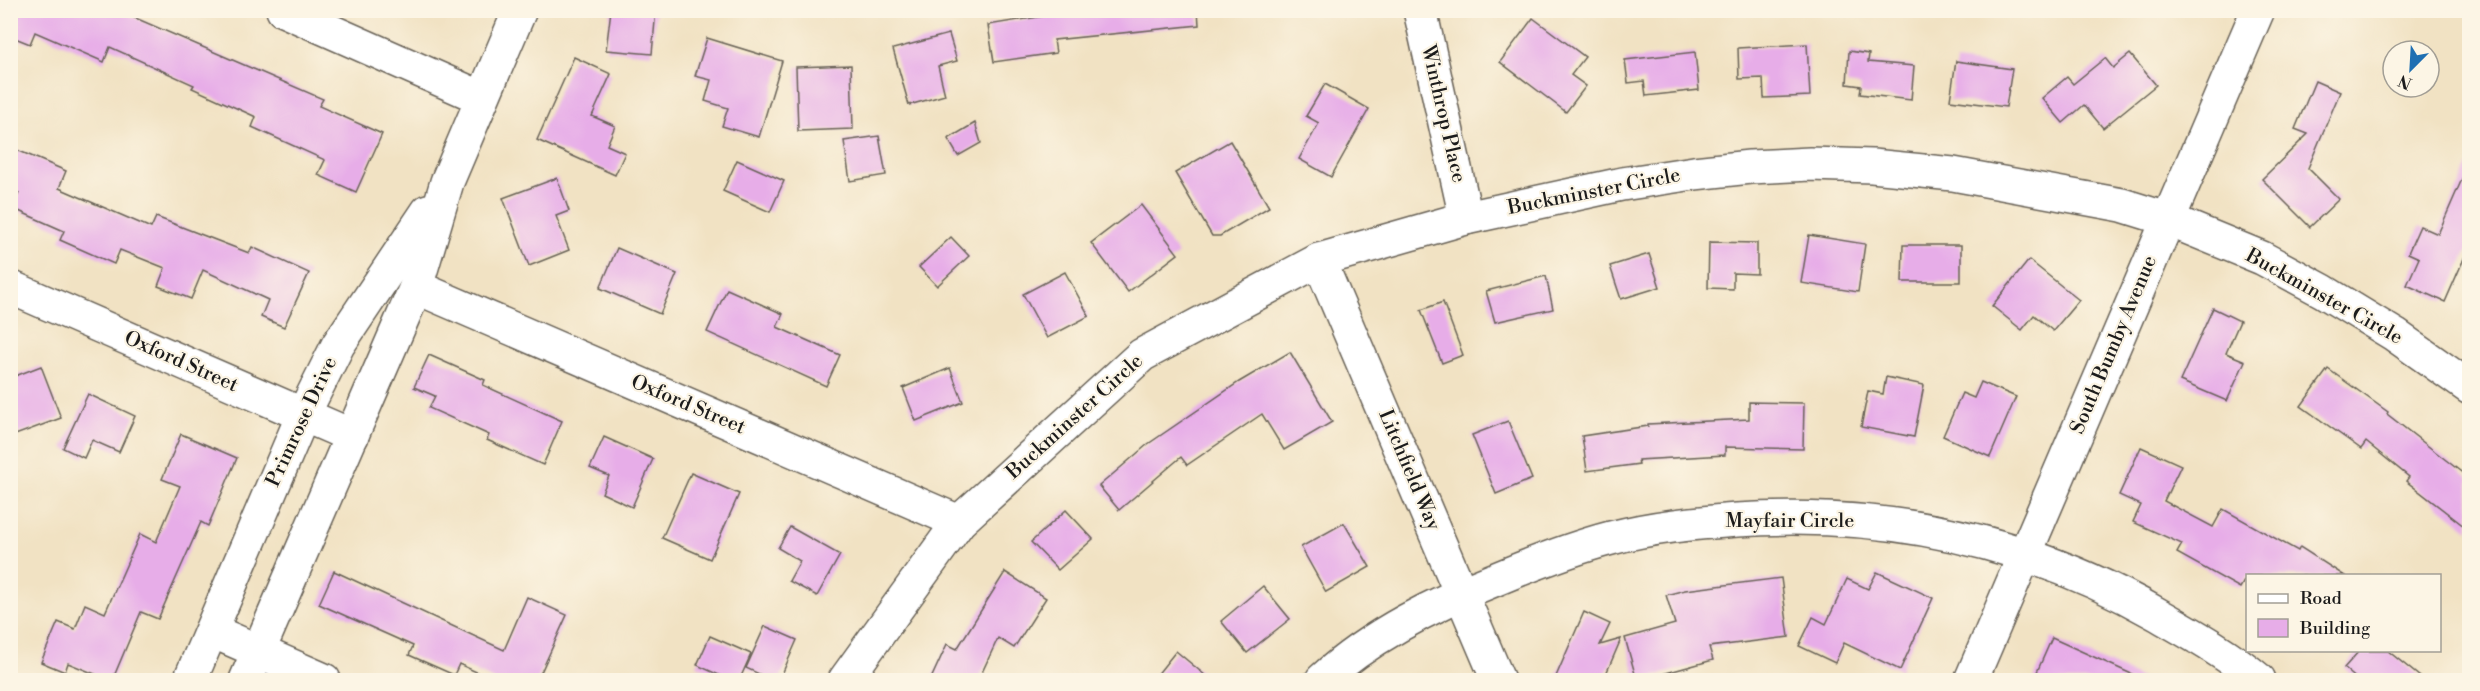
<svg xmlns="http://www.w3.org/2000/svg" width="2480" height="691" font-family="'Libre Bodoni',serif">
	<rect width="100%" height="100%" fill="#fcf5e5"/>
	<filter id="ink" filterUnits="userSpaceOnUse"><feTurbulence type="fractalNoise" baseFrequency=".0167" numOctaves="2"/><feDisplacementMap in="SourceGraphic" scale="12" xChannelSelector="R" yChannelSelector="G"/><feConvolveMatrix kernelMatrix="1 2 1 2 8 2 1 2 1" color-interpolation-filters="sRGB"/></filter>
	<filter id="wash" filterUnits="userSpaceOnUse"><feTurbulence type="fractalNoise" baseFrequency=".008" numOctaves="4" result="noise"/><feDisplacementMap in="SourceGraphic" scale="24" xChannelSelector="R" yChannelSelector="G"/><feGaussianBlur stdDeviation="1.35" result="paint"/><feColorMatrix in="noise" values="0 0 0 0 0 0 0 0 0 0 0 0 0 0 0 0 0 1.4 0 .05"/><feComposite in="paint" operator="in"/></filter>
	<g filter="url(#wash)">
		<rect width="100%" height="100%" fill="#f1e2c3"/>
		<g id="blocks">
			<g fill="#e7ade8">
				<path d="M10,10h107l206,89 -4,7 63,28 -26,58 -38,-17 7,-15 -73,-33 4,-10 -64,-29 2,-3 -84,-38 -6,15 -69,-30 -5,12 -20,-8z"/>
				<path d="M611,10h45l-4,44 -46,-4z"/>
				<path d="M1082,10h116l1,15 -145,15 2,13 -62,9 -6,-37z"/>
				<path d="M1533,18l52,39 -14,18 15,11 -20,26 -66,-50z"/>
				<path d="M949,34l8,27 -19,5 7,29 -36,10 -16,-56z"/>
				<path d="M707,38l75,23 -23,76 -37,-11 6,-18 -23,-7 6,-21 -16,-4z"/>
				<path d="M1807,44l3,52 -46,2 -1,-20 -24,1 -1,-31z"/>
				<path d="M1849,51l20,3 -1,8 46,4 -3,34 -51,-6 1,-8 -14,-2z"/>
				<path d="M1695,52l4,38 -53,6 -2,-15 -16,2 -3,-23z"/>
				<path d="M2130,54l26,31 -53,43 -19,-23 -21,18 -21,-25 25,-21 6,7 32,-26 8,10z"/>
				<path d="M574,57l37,17 -19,42 23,10 -8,19 18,8 -10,22 -78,-35z"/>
				<path d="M1956,61l56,8 -6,38 -56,-7z"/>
				<path d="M851,65l2,64 -55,2 -2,-64z"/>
				<path d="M2315,81l25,11 -32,76 31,31 -29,28 -48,-48 46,-45 -13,-5z"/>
				<path d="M1325,84l44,25 -38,68 -32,-18 20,-36 -13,-7z"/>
				<path d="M975,123l6,20 -23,13 -10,-17z"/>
				<path d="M879,136l7,39 -36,6 -6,-40z"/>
				<path d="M1230,141l39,66 -49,29h-8l-37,-63z"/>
				<path d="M10,147l56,24 -7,17 92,40 5,-11 93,36 3,-6 57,26 -25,54 -23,-10 7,-17 -65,-30 -12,29 -33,-13 7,-18 -45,-18 -6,14 -54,-24 4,-9 -52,-23 7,-15 -9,-4z"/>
				<path d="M737,160l47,21 -14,31 -47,-21z"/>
				<path d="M2469,163v84l-24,55 -38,-17 12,-27 -11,-5 12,-27 18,8z"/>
				<path d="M557,178l12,33 -13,5 13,34 -40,16 -26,-68z"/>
				<path d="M1141,205l37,49 -50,38 -37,-49z"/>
				<path d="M1809,235l56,9 -7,48 -57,-9z"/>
				<path d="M951,237l18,19 -32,30 -18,-19z"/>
				<path d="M1709,242l48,1v31l-24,-1v16l-25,-1z"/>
				<path d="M1903,245h58v37h-59z"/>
				<path d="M617,248l60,26 -17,40 -60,-26z"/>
				<path d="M1649,254l11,33 -39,12 -11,-33z"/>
				<path d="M2029,260l50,40 -26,31 -19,-16 -12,15 -30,-24z"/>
				<path d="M1065,272l24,44 -42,22 -24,-44z"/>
				<path d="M1546,276l7,33 -58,13 -9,-31z"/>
				<path d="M727,289l56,25 -6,13 63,28 -14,31 -119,-54z"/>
				<path d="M1443,302l20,53 -21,8 -21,-53z"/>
				<path d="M2213,308l27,13 -14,32 19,8 -18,40 -47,-20z"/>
				<path d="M1290,352l42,70 -48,28 -22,-36 -75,51 -6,-8 -62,53 -20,-24 49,-42 91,-62z"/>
				<path d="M429,355l56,25 -2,5 79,36 -19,44 -56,-25 2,-5 -60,-27 6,-12 -21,-9z"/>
				<path d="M41,366l20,52 -51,19v-59z"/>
				<path d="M950,368l13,34 -47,19 -13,-33z"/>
				<path d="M2328,369l60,43 -1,2 82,64v52l-63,-49 3,-4 -43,-35 -5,7 -60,-43z"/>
				<path d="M1886,377l38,8 -10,52 -53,-10 7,-36 15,3z"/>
				<path d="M1981,382l35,15 -26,60 -47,-21 19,-43 12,5z"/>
				<path d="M88,394l47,22 -16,36 -27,-12 -8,18 -21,-10z"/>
				<path d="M1749,402l55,1 -1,46 -78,-2v8l-87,5 1,4 -52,7 -5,-35 66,-10v-2l101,-5z"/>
				<path d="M1508,421l24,58 -36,15 -24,-59z"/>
				<path d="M181,434l56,24 -29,68 -7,-4 -43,97 -17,-7 -29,69 -44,-18 -3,9 -24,-10 17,-40 17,7 10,-25 20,9 35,-79 16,8 24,-56 -18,-7z"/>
				<path d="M604,437l49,22 -21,48 -30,-14 7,-17 -19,-8z"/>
				<path d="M2141,447l40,18 -17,36 49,26 10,-18 75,42 2,-4 45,29h-98l-7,12 -63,-35 5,-9 -49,-22 8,-17 -22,-10z"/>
				<path d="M691,473l48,21 -29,65 -48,-21z"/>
				<path d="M1066,510l27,29 -35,31 -27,-28z"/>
				<path d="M1344,523l26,44 -44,25 -25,-45z"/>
				<path d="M790,527l50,28 -23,41 -28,-15 11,-20 -22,-13z"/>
				<path d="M334,571l170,79 23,-53 40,18 -30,66h-41l-37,-17 -5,11 -45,-20 4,-9 -94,-42z"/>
				<path d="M1005,572l41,26 -32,50 -16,-10 -20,43h-48l17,-37 10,5z"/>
				<path d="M1877,572l56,26 -33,72 -56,-27 -9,20 -36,-17 14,-29 13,7 21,-45 21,10z"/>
				<path d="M1781,578l8,59 -80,10 4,13 -76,21 -12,-43 50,-14 -9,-29 19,-5z"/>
				<path d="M1263,586l27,33 -43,34 -26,-32z"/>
				<path d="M1584,612l26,12 -10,21 21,-6 -18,42h-49z"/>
				<path d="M765,626l32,14 -18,41h-5l-28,-13z"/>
				<path d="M710,636l41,18 -12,27h-7l-35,-16z"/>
				<path d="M2052,638l95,43h-114z"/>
				<path d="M1176,651l36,30h-60z"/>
				<path d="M2359,651h29l37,30h-66l-15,-13z"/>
			</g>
		</g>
	</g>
	<g filter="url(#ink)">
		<use href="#blocks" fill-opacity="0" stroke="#676156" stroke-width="1.5"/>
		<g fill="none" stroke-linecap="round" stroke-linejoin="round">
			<g stroke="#676156" stroke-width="36">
				<g id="minor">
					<path d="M283,10l199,88"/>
					<path d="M1420,10l46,208"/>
					<path d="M1319,260l179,420"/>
					<path d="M10,287l342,149"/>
					<path d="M416,287l543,235"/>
					<path d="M212,631l112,49"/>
					<path d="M190,680l113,-265 35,-70 90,-134"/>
					<path d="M246,680l170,-393 31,-105 73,-172"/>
					<path d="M845,680l114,-158 183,-167 177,-95 147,-42 156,-34 72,-11 56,-6 60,-3 62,2 81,8 169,31 45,14 95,39 61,33 72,44 75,53"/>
					<path d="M1322,680c50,-46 116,-78 179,-103 36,-15 72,-29 110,-39 41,-11 84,-15 126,-18 150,-10 289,19 420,94 35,20 71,40 102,66"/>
					<path d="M1971,680l287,-670"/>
				</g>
			</g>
			<use href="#minor" stroke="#fff" stroke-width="33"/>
		</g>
	</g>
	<g text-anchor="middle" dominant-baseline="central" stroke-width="4.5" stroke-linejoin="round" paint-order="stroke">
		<g font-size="20" fill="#1c1c1c" stroke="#fcf5e5">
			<text transform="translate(1443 114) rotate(77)">Winthrop Place</text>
			<text transform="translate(1594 192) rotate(-11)">Buckminster Circle</text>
			<text transform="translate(2324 297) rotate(29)">Buckminster Circle</text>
			<text transform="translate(2114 345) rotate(-67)">South Bumby Avenue</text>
			<text transform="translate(181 362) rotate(24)">Oxford Street</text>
			<text transform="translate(688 405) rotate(23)">Oxford Street</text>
			<text transform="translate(1075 417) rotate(-42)">Buckminster Circle</text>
			<text transform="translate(302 422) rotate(-65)">Primrose Drive</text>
			<text transform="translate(1409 470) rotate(67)">Litchfield Way</text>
			<text x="1790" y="521">Mayfair Circle</text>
		</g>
	</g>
	<rect width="2480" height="691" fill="none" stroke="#fcf5e5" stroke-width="36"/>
	<rect x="2246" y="574" width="195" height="78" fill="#fcf5e5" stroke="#a29e95" stroke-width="1.5"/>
	<rect x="2258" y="594" width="30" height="9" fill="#ffffff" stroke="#a29e95" stroke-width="1.5"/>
	<text x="2300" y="604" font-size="18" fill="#1c1c1c">Road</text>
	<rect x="2258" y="619" width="30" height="18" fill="#e7ade8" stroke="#a29e95" stroke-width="1.5"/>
	<text x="2300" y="634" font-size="18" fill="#1c1c1c">Building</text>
	<g transform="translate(2411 69) rotate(204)"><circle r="28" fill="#fcf5e5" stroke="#a29e95" stroke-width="1.5"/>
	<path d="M0-4.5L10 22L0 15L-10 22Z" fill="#1f6fb2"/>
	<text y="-9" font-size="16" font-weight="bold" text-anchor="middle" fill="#1c1c1c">N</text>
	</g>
</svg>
